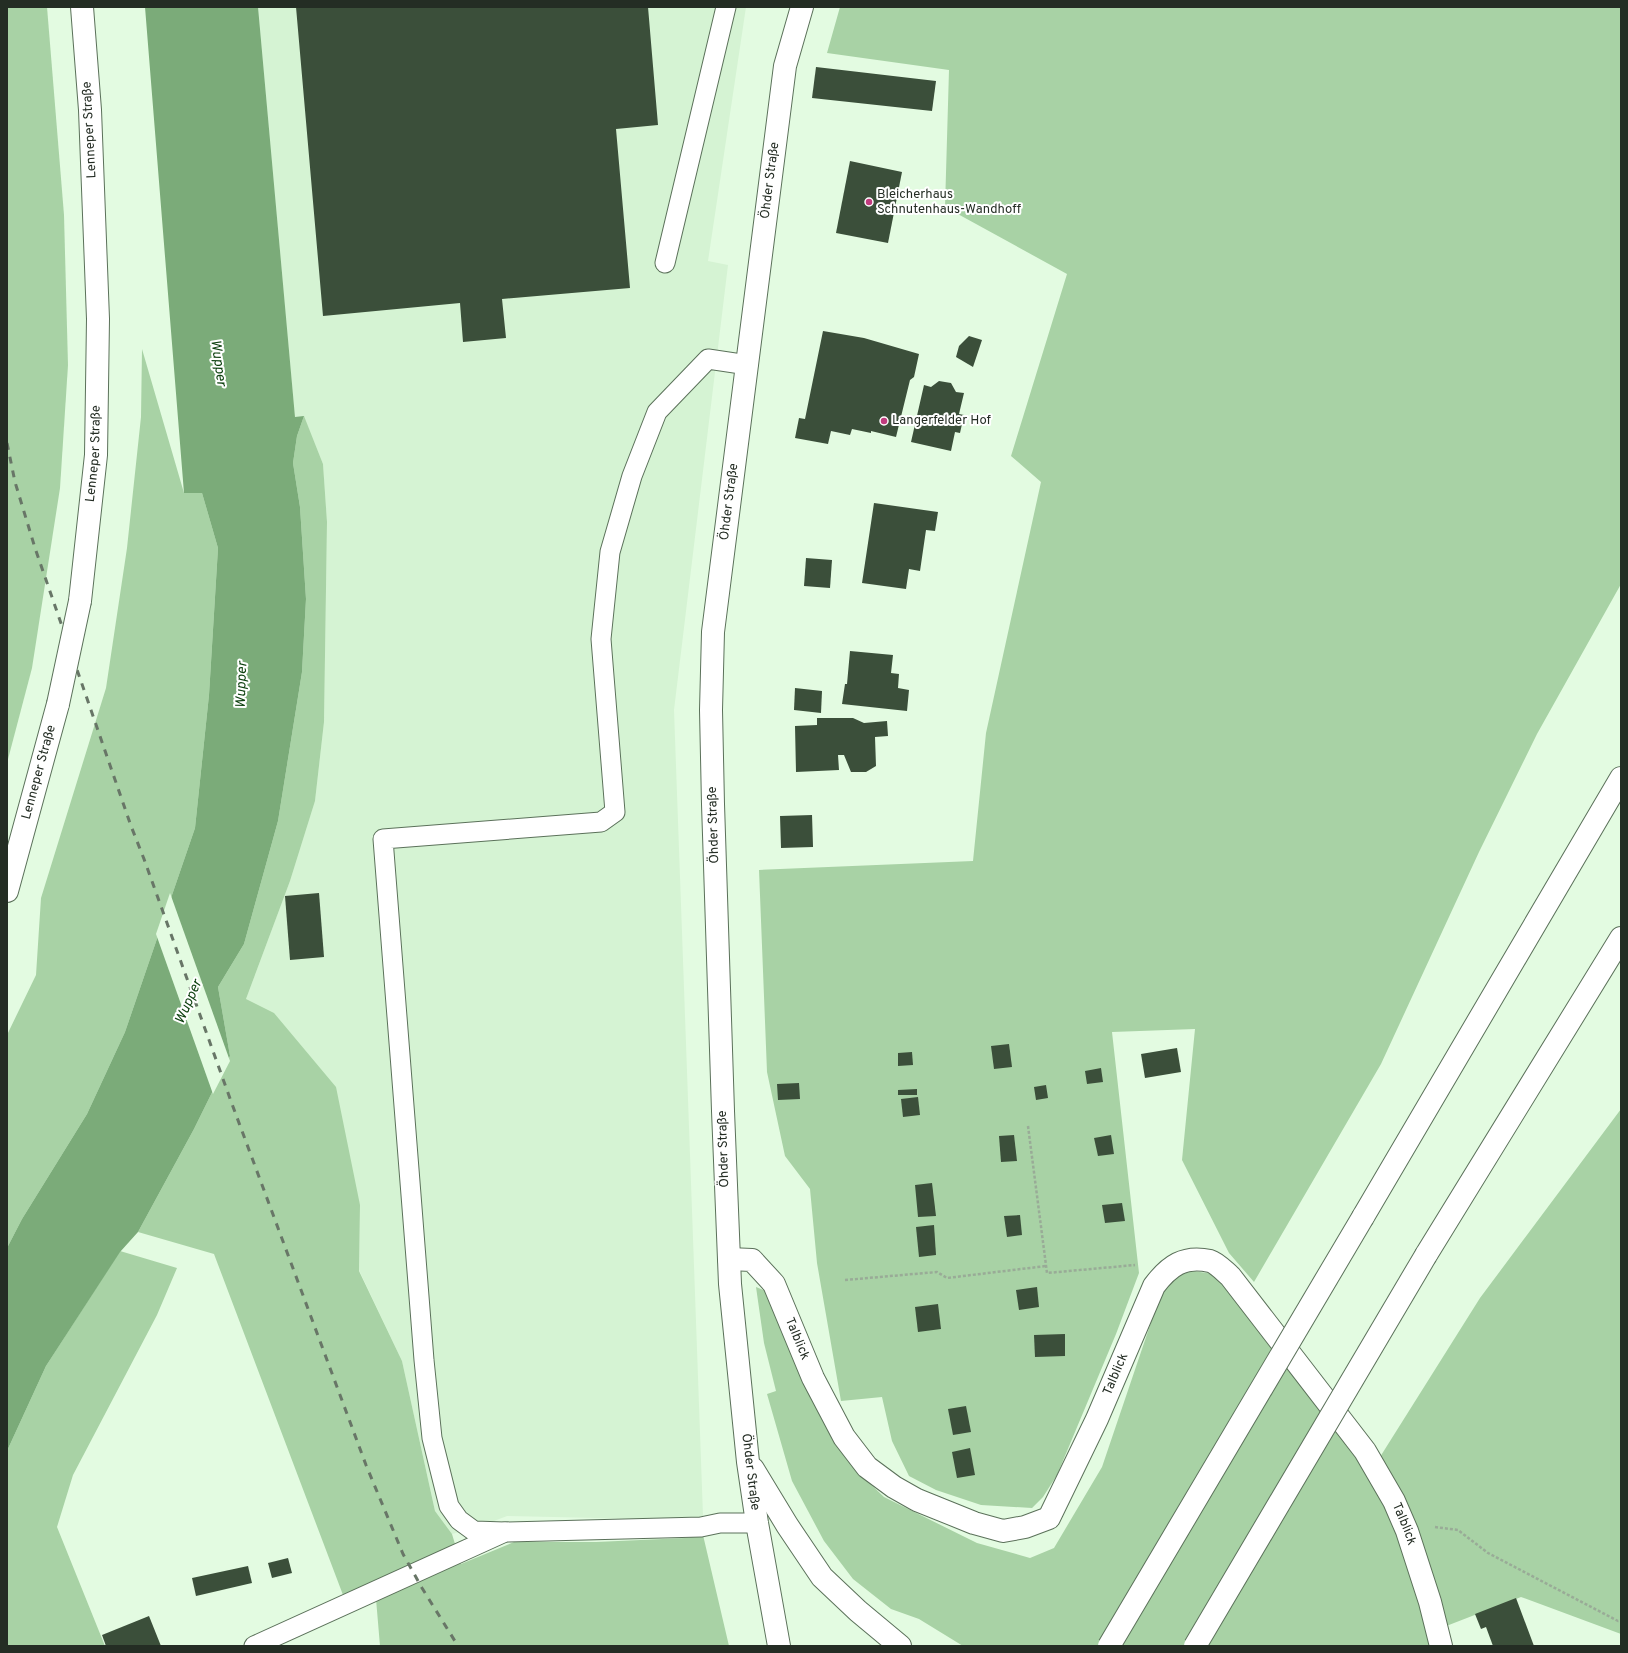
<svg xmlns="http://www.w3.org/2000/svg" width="1628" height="1653" font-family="Overpass,sans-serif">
	<rect width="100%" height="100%" fill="#e3fbe1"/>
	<path fill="#d5f3d3" d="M258,7h488l-38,254 20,4 -54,445 29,806 -16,4 -180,-4 -26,10 -29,8 -17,-23 -33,-150 -43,-91 1,-65 -114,-206 44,-118 25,-80 9,-79 3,-200 -4,-58 -19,-47 -9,1z"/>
	<g fill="#a8d2a5">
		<path d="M7,7h40l17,208 4,150 -8,123 -28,180 -25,95z"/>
		<path d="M840,7h781v577l-84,150 -58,118 -98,212 -127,218 -25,-29 -47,-93 13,-131 -83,3 27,241 -23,61 -59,141 -14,22 -11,11 -51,-3 -45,-15 -27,-14 -17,-35 -10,-44 -41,4 -24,-138 -7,-74 -25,-33 -18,-84 -8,-202 214,-9 13,-128 55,-251 -30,-26 56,-182 -122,-67 4,-137 -122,-17z"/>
		<path d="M142,349l42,144h18l16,55 -9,147 -14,133 -70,204 -38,82 -65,105 -15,29v-213l29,-60 5,-77 65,-210 21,-140 14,-131z"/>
		<path d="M304,416l19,48 4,58 -3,200 -9,79 -25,80 -44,118 28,14 62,74 24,118 -1,66 43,90 33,150 17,23 9,30 53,-22h82l89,-4 18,-3 26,111h-349l-5,-59 -32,8 -129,-341 -76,-22 56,-103 36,-73 -12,-69 26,-43 34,-123 24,-149 4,-73 -6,-92 -7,-44 4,-27z"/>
		<path d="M1621,1109v525l-100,-37 -85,33 -56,-173 100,-159z"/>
		<path d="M120,1251l57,17 -20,47 -84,160 -16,52 48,119h-98v-195l39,-85z"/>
		<path d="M1193,1271l21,3 17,14 131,170 40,88 37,100h-476l-44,-27 -28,-10 -38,-30 -29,-38 -32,-60 -25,-87 9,-3 -12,-48 -8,-56 10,4 45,106 24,43 27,36 22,21 93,46 53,15 24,-10 48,-81 60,-177 14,-14z"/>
	</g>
	<path fill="#7bab79" d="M145,7h113l37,410 9,-1 -7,20 -4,27 7,44 6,92 -4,73 -24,149 -34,123 -26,43 12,69 -36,73 -56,103 -18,20 -74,114 -39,85v-203l15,-29 65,-105 38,-82 70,-204 14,-133 9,-147 -16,-55h-18z"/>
	<path fill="#e3fbe1" d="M170,893l60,168 -17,33 -57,-160z"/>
	<g fill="#3b4f3a">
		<path d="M296,7h352l10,118 -42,4 14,159 -128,11 4,39 -43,4 -3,-39 -137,13z"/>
		<path d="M816,67l120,14 -4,30 -120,-13z"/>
		<path d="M850,161l52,11 -14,71 -52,-10z"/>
		<path d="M823,331l41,7 55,16 -5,23 -4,3 -14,57 -25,-6v2l-19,-4 -2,6 -19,-4 -3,13 -33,-6 4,-20 6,1z"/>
		<path d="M969,336l13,4 -9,27 -17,-10 3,-11z"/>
		<path d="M939,381l12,2 5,9 8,1 -5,21 5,1 -4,18 -5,-1 -4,19 -40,-9 13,-57 7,2z"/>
		<path d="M874,503l64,9 -3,19 -9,-1 -6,41 -11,-2 -3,20 -44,-6z"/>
		<path d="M806,558l26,2 -2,28 -26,-2z"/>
		<path d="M850,651l43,4 -2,18 8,1 -1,14 11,2 -2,21 -65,-7 3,-20h2z"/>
		<path d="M795,688l27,3 -1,22 -27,-3z"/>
		<path d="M817,718h36l11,5 23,-2 1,15 -13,1 1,29 -10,6h-15l-7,-17h-6l1,15 -43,2 -1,-46 22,-1z"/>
		<path d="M812,815l1,32 -32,1 -1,-32z"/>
		<path d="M319,893l5,64 -34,3 -5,-64z"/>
		<path d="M1009,1044l3,23 -18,2 -3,-23z"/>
		<path d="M1177,1048l4,24 -36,6 -4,-24z"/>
		<path d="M912,1052l1,13 -15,1v-13z"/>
		<path d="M1101,1068l2,14 -16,2 -2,-13z"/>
		<path d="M799,1083l1,16 -22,1 -1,-16z"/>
		<path d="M1046,1085l2,13 -12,2 -2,-13z"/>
		<path d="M917,1089v6h-19v-5z"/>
		<path d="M918,1097l2,18 -17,2 -2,-18z"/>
		<path d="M1014,1135l3,26 -16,1 -2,-26z"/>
		<path d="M1111,1135l3,19 -16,2 -4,-18z"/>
		<path d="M932,1183l4,33 -18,1 -3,-32z"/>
		<path d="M1122,1203l3,18 -20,2 -3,-18z"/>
		<path d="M1020,1215l2,20 -15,2 -3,-21z"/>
		<path d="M934,1225l2,30 -17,2 -3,-30z"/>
		<path d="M1037,1287l2,20 -20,3 -3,-20z"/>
		<path d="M938,1304l3,25 -23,3 -3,-25z"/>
		<path d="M1065,1334v22l-30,1 -1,-22z"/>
		<path d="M966,1406l5,26 -18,3 -5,-26z"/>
		<path d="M970,1448l5,27 -18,3 -5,-26z"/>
		<path d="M288,1558l4,15 -20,5 -4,-15z"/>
		<path d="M248,1566l4,17 -56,13 -4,-18z"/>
		<path d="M1516,1598l18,48h-41l-7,-19 -5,2 -6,-15z"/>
		<path d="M149,1616l12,30h-55l-4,-11z"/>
	</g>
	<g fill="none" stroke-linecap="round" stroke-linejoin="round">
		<g stroke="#5b715a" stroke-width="21">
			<g id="service">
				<path d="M665,263l61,-256"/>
				<path d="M505,1532l-31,-1 -15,-11 -10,-14 -17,-68 -8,-78 -41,-521 218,-17 14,-10 -14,-173 9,-87 22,-76 25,-64 51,-53 40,6"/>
				<path d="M254,1646l251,-114 196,-5 19,-4h37"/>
			</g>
		</g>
		<g stroke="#5b715a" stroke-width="24">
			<g id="minor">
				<path id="s1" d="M729,1259l23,1 22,24 39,94 31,59 23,30 27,20 23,13 57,23 29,8 22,-4 24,-9 48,-99 57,-133c15,-20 30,-31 56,-25 7,2 15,11 20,15l135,175 29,50 13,30 23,71 11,44"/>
			</g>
		</g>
		<g stroke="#5b715a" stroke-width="24">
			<g id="primary">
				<path id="s2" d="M80,601l16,-146 2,-136 -8,-209 -8,-103"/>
				<path id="s3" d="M7,891l51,-187"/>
				<path d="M753,1469l34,56 35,52 36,34 42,35"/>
				<path id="s4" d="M779,1646l-22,-123 -9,-61 -18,-178 -7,-173 -10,-307 -2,-94 2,-78 72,-566 17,-59"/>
			</g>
		</g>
		<g stroke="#5b715a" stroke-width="24">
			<g id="motorway">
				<path d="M1363,1217l258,-439"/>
				<path d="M1426,1255l195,-317"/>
			</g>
		</g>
		<g stroke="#99ab97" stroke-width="2.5" stroke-dasharray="3 2" stroke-linecap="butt">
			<path d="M1028,1126l19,147 88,-8"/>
			<path d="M845,1280l92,-8 10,6 99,-12"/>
			<path d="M1435,1527l23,3 30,23 130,68 3,-1"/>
		</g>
		<use href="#service" stroke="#fff" stroke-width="19"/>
		<use href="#minor" stroke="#fff" stroke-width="22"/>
		<use href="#primary" stroke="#fff" stroke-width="22"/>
		<use href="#motorway" stroke="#fff" stroke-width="22"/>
		<path stroke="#687667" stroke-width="3" stroke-dasharray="7 7" stroke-linecap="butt" d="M7,443l8,39 20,66 96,278 13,33 88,245 134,361 37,89 19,34 36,58"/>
		<g stroke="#5b715a" stroke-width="24" stroke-linecap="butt">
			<path id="primary-bridge" d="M58,704l22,-103"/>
		</g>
		<g stroke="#5b715a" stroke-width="24" stroke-linecap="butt">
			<g id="motorway-bridge">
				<path d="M1109,1646l254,-429"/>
				<path d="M1195,1646l231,-391"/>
			</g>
		</g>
		<use href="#primary-bridge" stroke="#fff" stroke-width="22"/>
		<use href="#motorway-bridge" stroke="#fff" stroke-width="22"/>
	</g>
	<g fill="#c03b7e" stroke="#fff" stroke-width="1.5">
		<circle cx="869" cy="202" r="4"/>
		<circle cx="884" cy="421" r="4"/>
	</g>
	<g text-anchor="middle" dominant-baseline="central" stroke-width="4" stroke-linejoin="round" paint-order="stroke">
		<g font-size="13" fill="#242d24" stroke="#fff">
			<text transform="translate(90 130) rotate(-93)">Lenneper Straße</text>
			<text stroke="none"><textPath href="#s4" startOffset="1473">Öhder Straße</textPath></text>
			<text stroke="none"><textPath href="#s2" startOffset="148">Lenneper Straße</textPath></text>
			<text stroke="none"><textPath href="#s4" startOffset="1149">Öhder Straße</textPath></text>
			<text stroke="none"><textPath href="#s3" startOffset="123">Lenneper Straße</textPath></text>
			<text transform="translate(714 825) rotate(-92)">Öhder Straße</text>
			<text transform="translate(724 1149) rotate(-92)">Öhder Straße</text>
			<text stroke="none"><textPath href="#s1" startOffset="115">Talblick</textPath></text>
			<text stroke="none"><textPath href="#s1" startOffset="620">Talblick</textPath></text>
			<text transform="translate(750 1472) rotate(83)">Öhder Straße</text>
			<text stroke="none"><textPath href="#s1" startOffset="1111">Talblick</textPath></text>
		</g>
		<g font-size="13" fill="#242d24" stroke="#fff" text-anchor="start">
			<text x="877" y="195">Bleicherhaus<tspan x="877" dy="15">Schnutenhaus-Wandhoff</tspan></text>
			<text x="892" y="421">Langerfelder Hof</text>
		</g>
		<g font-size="14" font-style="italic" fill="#0f4211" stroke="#fff">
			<text transform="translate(218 363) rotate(82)">Wupper</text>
			<text transform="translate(242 685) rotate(-88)">Wupper</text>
			<text transform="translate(189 1002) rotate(-66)">Wupper</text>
		</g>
	</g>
	<rect width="1628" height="1653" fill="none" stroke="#242d24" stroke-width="16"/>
</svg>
